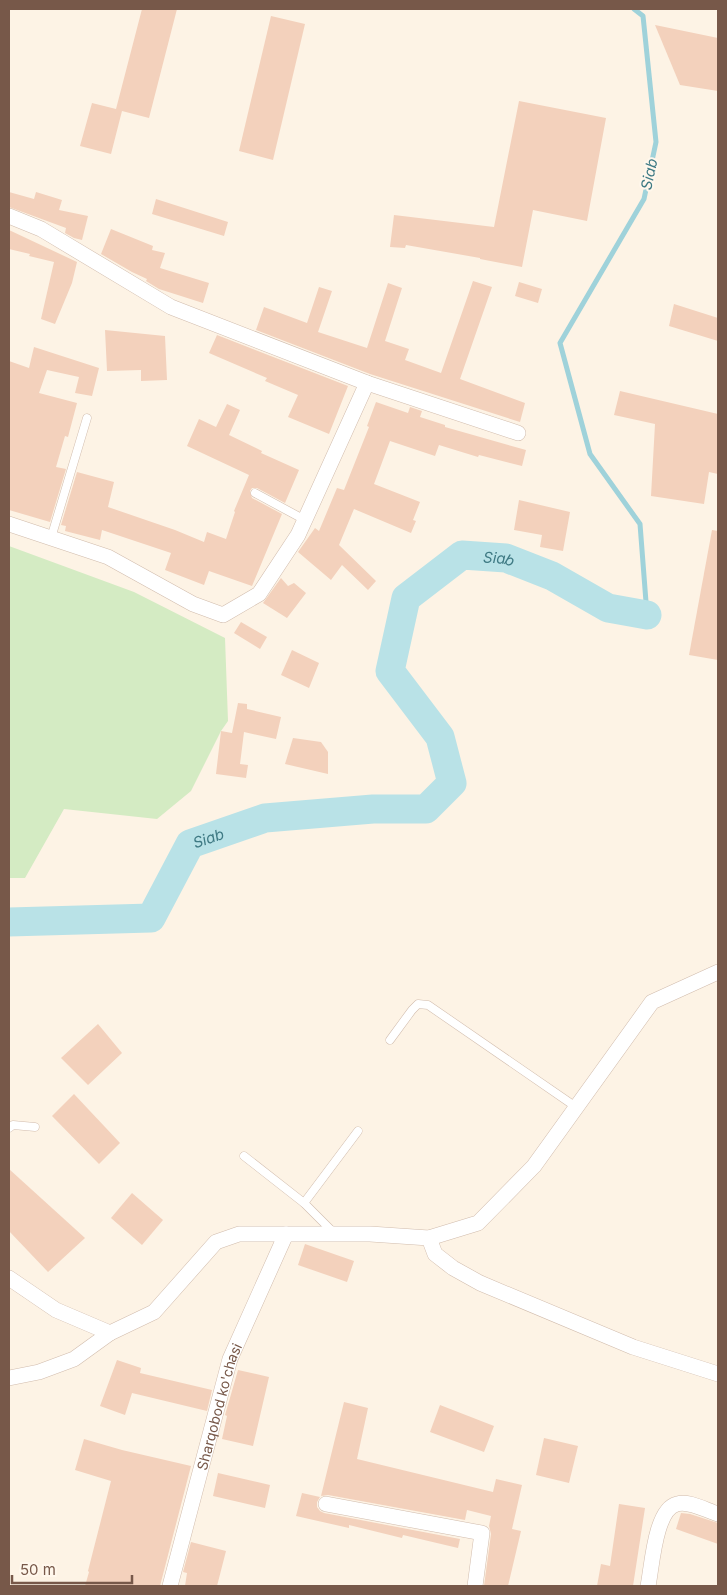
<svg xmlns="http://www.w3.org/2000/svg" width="727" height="1595" font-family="Inter,sans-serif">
	<rect width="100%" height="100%" fill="#fdf3e5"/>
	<path fill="#d4ebc3" d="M9,546l125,46 91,46 3,83 -7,10 -30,60 -34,28 -93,-10 -39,69h-16z"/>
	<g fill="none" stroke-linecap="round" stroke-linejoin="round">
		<path stroke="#9fd2da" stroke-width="5" d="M634,9l9,7 13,126 -12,57 -84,144 30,111 50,70 7,91"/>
		<path stroke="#b9e2e7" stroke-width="29" id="s1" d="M9,922l142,-4 39,-74 75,-26 108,-9h53l26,-26 -12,-46 -50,-66 16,-73 56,-43 44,3 46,18 56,32 39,7"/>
	</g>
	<g fill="#f3d1bc">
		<path d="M142,9h35l-28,109 -27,-7 -11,43 -31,-8 12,-43 24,6z"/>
		<path d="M271,16l34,8 -32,136 -34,-9z"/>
		<path d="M655,25l63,13v53l-38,-6z"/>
		<path d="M519,101l87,17 -19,103 -54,-11 -11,57 -42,-8v-1l-74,-13 -1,3 -15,-1 4,-32 100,12z"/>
		<path d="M9,192l25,7 2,-7 26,8 -3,10 29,6 -6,24 -8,-2 -9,-5 1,-5 -57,-21z"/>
		<path d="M156,199l72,23 -4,14 -72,-22z"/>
		<path d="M111,229l42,17 -1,4 13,3 -5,15 49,15 -6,20 -44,-14 -13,-8 1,-2 -15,-7 -31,-18z"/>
		<path d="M9,230l68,32 -5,21 -17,41 -14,-5 13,-57 -25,-6 1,-2 -21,-5z"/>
		<path d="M473,281l19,6 -32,92 65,24 -5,19 -150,-48 -114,-44 8,-23 43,16 12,-36 13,4 -14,41 49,16 21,-65 14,5 -17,53 24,8 -4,11 36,13z"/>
		<path d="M519,282l23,7 -4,14 -23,-7z"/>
		<path d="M674,304l44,14v23l-49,-15z"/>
		<path d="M105,330l60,6 2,44 -26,1v-11l-34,1z"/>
		<path d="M217,335l131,51 -19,48 -41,-17 10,-22 -33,-14 2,-3 -58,-25z"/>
		<path d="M34,347l65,21 -7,28 -17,-3 4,-16 -32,-7 -8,23 38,10 -9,34 -3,-1 -9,31 10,2 -16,53 -41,-12v-149l20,7z"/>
		<path d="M620,391l98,23v60l-9,-2 -5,32 -53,-8 4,-72 -41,-9z"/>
		<path d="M376,402l32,11 2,-6 12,4 -2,6 25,8v2l81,23 -4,16 -43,-11 -1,2 -39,-12 -4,11 -45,-15 -16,43 46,18 -7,18 3,1 -5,12 -57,-24 -15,36 37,36 -8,9 -26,-25 -11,15 -33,-28 17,-24 4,3 18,-43 7,2 25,-63 -2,-1z"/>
		<path d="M227,404l13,6 -11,25 33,16 -1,2 38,17 -14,33 -28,-15h-5l-2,3 2,7 30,16 -30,72 -43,-15 -5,14 -39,-15 6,-17 -69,-23 -2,10 -35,-9 1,-5 -5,-1 16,-53 37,10 -6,25 67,23 29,12 3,-10 19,7 9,-27 -1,-1 15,-36 -62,-29 12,-27 17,8z"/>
		<path d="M519,500l51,12 -7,39 -23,-4 2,-12 -28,-5z"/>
		<path d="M712,530l6,1v129l-29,-5z"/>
		<path d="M281,578l7,8 6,-3 12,10 -19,25 -24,-15z"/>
		<path d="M241,622l26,15 -7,12 -26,-16z"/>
		<path d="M292,650l27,13 -10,25 -28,-13z"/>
		<path d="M238,703l9,1v5l34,8 -5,22 -32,-7 -4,32 8,1 -2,13 -30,-4 5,-43 11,2z"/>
		<path d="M293,738l28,4 7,10v22l-43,-10z"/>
		<path d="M98,1024l24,29 -34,32 -27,-27z"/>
		<path d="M74,1094l46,49 -21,21 -47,-48z"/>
		<path d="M9,1169l76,69 -37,34 -39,-41z"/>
		<path d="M132,1193l31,27 -21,25 -31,-27z"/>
		<path d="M305,1244l49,17 -7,21 -49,-17z"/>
		<path d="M117,1360l24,8 -1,5 72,17 -5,21 -75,-18 -7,22 -25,-9z"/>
		<path d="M238,1370l31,7 -16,69 -31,-7 5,-23 -2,-1z"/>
		<path d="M344,1402l24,6 -11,51 136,33 3,-13 26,6 -10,44 9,2 -13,55h-24l7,-52 -2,-8 2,-10 -24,-6 -2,10 -137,-25 -7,1z"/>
		<path d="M440,1405l54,21 -10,26 -54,-20z"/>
		<path d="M544,1438l34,8 -9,37 -33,-8z"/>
		<path d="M84,1439l38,11 69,16 -31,120h-75l4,-14 -1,-1 23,-90 -36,-11z"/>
		<path d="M218,1473l52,12 -5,23 -52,-12z"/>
		<path d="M302,1493l18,4 -3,5v5l3,4 4,2 136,26 -2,9 -55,-13 -1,3 -53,-13v3l-53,-12z"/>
		<path d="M619,1504l26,4 -12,78h-36l4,-22 9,2z"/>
		<path d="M681,1513l9,1 28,9v21l-42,-15z"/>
		<path d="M191,1542l35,9 -9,35h-32l2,-13 -4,-1z"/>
	</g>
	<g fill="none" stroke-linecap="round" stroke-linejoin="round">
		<g stroke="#d1bcad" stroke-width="9">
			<g id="service">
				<path d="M255,493l50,27"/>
				<path d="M51,538l36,-120"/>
				<path d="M390,1040l22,-30 6,-6 10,1 148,102"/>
				<path d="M9,1128l4,-3 22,2"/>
				<path d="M244,1156l60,47"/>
				<path d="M333,1232l-29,-29 54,-72"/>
			</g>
		</g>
		<g stroke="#d1bcad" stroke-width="16">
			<g id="minor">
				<path d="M9,216l32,13 130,78 196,76 151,50"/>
				<path d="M9,524l99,33 85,47 30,11 36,-21 39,-59 69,-152"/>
				<path d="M429,1238l6,16 18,14 27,15 153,64 85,27"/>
				<path d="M9,1278l47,32 54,23 44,-21 62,-70 23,-8h131l59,4 49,-15 56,-57 118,-164 66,-30"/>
				<path d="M9,1378l30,-6 35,-13 36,-26"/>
				<path d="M326,1504l156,29 -7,53"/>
				<path id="s2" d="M170,1586l60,-227 56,-125"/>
				<path d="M648,1586c4,-19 7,-77 29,-82 12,-4 30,7 41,10"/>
			</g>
		</g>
		<use href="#service" stroke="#fff" stroke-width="8"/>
		<use href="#minor" stroke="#fff" stroke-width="15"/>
	</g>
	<g text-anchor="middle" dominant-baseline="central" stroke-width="4" stroke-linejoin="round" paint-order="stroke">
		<g font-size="14" fill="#775849" stroke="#fff7ec">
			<text stroke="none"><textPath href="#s2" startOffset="186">Sharqobod ko'chasi</textPath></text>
		</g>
		<g font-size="15" font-style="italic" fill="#3f7a84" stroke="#fff7ec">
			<text transform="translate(649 174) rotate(-78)">Siab</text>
			<text stroke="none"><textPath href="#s1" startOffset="816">Siab</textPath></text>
			<text stroke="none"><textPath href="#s1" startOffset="245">Siab</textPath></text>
		</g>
	</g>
	<rect width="727" height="1595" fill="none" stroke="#775849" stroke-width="20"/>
	<path d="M12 1575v8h120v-8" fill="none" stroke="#775849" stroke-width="2.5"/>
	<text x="20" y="1575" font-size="15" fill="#775849" stroke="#fff7ec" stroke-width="4" paint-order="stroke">50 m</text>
</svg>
